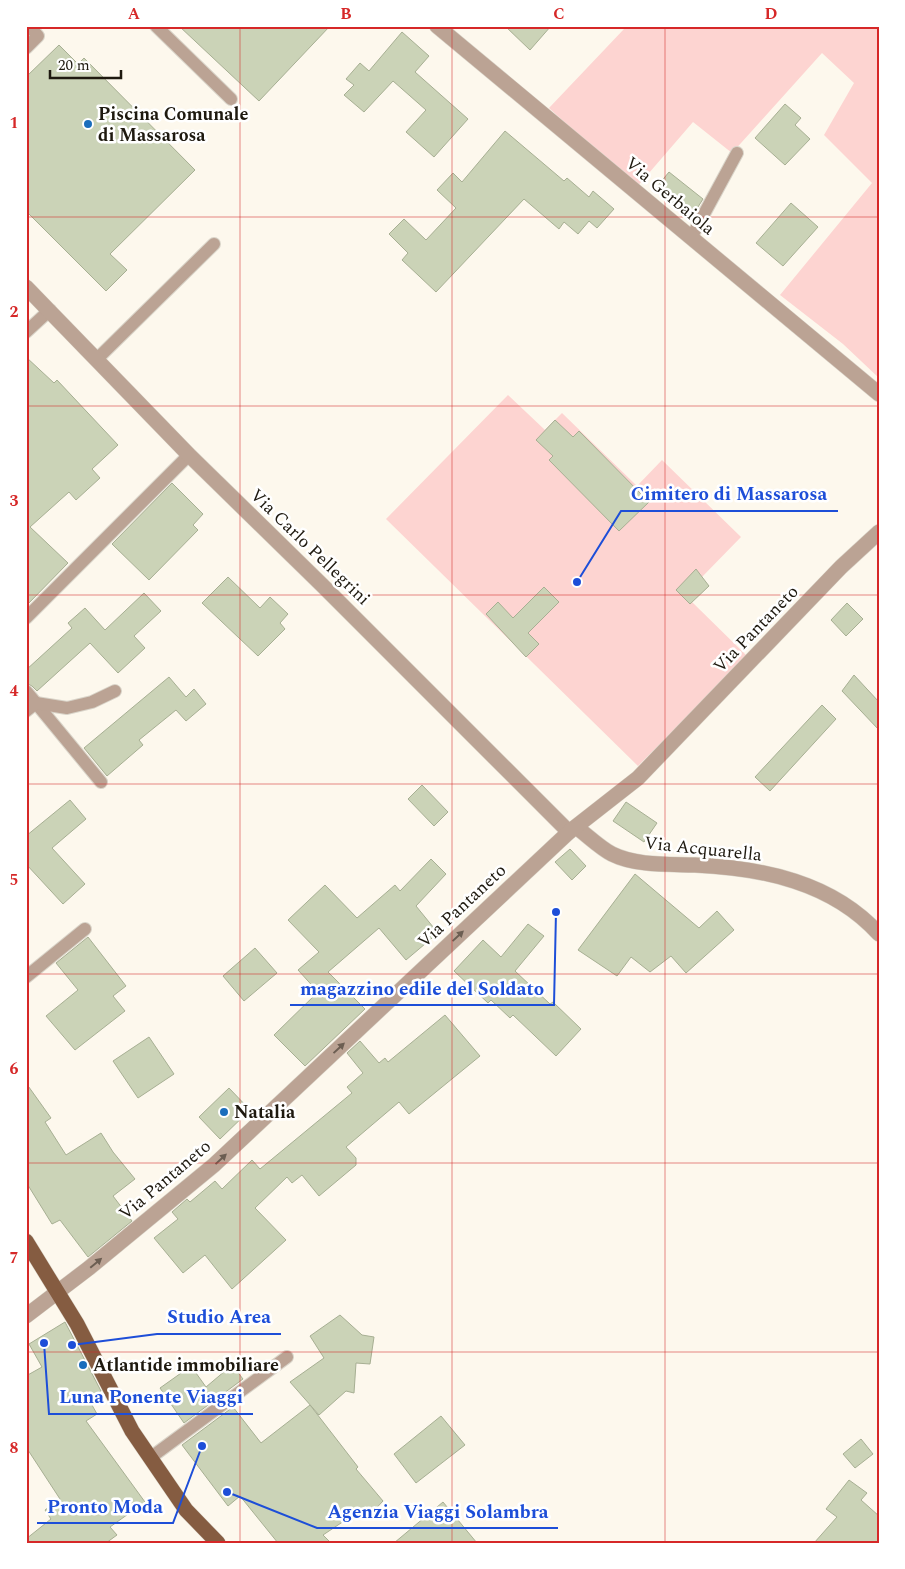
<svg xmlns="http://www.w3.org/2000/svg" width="905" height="1569" font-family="Spectral,serif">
	<rect width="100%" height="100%" fill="#fdf8ed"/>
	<g fill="#fdd4d1">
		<path d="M621,26h258v352l-36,-34 -63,-49 92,-112 -48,-48 30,-52 -32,-30 -90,100 -39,-31 -57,66 -87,-80 75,-79z"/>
		<path d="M508,395l37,35 17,-17 75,73 25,-26 79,77 -40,41 8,8 -17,16 55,54 -109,110 -252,-247z"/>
	</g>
	<g fill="#cbd3b7" stroke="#a7af93">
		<path d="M179,26h151l-71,75z"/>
		<path d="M505,26h46l-21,24z"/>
		<path d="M402,32l27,24 -14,16 53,47 -34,38 -28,-25 20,-22 -33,-29 -29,31 -20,-17 10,-10 -8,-6 14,-16 9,8z"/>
		<path d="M59,45l19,19 6,-6 111,112 -85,84 17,16 -21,21 -80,-80v-134z"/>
		<path d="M785,104l16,14 -6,7 15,14 -25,26 -30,-27z"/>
		<path d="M505,131l59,50 3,-3 22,19 4,-6 21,18 -17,19 -8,-7 -11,13 -14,-12 -5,7 -35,-30 -88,93 -34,-32 6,-7 -19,-19 15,-15 22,21 30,-32 -19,-18 16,-17 9,9z"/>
		<path d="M669,172l34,27 -12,19 -36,-29z"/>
		<path d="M791,203l27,24 -35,39 -27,-23z"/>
		<path d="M26,357l28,26 3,-3 61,65 -26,24 8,9 -24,22 -7,-8 -39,35 38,36 -42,43z"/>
		<path d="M555,420l18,17 6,-6 70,71 -30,29 -70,-71 4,-4 -17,-16z"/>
		<path d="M172,483l31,31 -10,11 5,5 -49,50 -37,-36z"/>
		<path d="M696,569l13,17 -19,18 -14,-14z"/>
		<path d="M228,577l32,31 10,-11 18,17 -8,9 5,6 -27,27 -56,-53z"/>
		<path d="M544,587l15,15 -31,31 11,11 -13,13 -40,-43 12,-12 15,16z"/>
		<path d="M144,593l17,18 -27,25 11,12 -27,25 -28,-30 -53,48 -5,-5 -6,-3v-13l46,-42 -4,-5 17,-15 20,22z"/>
		<path d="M847,603l16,16 -17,17 -15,-16z"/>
		<path d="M854,675l25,27v28l-37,-39z"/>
		<path d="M169,677l17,20 8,-8 12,15 -20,17 -10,-11 -37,30 4,5 -36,31 -23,-28z"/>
		<path d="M822,705l14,14 -66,72 -15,-14z"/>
		<path d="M422,785l26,27 -14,14 -26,-27z"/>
		<path d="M70,800l16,19 -34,29 33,36 -22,20 -37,-40v-28z"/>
		<path d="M626,802l31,21 -13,19 -31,-21z"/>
		<path d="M570,849l16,17 -14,14 -17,-18z"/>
		<path d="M431,859l15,15 -30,32 22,27 -32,27 -27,-32 -51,44 37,37 -60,57 -31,-31 44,-43 -20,-22 21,-18 -31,-32 37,-35 32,33 38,-33 5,6z"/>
		<path d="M635,874l64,54 18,-17 17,19 -48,43 -15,-17 -21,16 -19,-15 -14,19 -39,-26z"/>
		<path d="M528,924l16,12 -29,35 35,33 3,-2 28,27 -25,27 -43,-41 -3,3 -19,-18 -3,3 -34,-32 29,-31 18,17z"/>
		<path d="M88,937l38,49 -13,10 12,15 -50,39 -29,-34 32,-26 -22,-27z"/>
		<path d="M255,948l22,25 -33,28 -21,-25z"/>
		<path d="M445,1015l35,41 -71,58 -10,-12 -53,45 10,11v7l-37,31 -17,-21 -10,8 -5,-6 -32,31 31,32 -54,49 -27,-34 -22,18 -29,-35 24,-19 -6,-7 15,-13 3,3 25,-21 7,8 30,-29 8,9 92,-76 -5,-6 16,-14 -16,-20 13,-12 19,22 6,-5 3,4z"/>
		<path d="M149,1037l25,37 -36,24 -25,-37z"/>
		<path d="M26,1083l25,35 -6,4 21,33 35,-22 12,19 22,27 -22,17 19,25 -44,36 -28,-37 -8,4 -26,-42z"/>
		<path d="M229,1088l21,22 -30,29 -21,-22z"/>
		<path d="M340,1315l22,20 12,2 -4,27 -14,-1 -2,30 -8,-2 -27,24 -29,-33 34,-24 -14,-22z"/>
		<path d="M65,1322l36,69 -13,7 9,16 -11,7 59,81 -35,25 7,8 -11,8h-80v-4l25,-20 -6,-9 15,-11 -34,-52v-71l16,-9 -13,-23z"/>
		<path d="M232,1365l11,14 -59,44 -24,-35 31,-22 15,21z"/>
		<path d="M310,1405l48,62 -2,2 27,32 -17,18 -7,-8 -36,24 8,8h-53l-38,-47 -12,10 -46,-61 51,-38 28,36z"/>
		<path d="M441,1416l24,29 -49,38 -22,-29z"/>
		<path d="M861,1439l12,15 -18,14 -12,-14z"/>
		<path d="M849,1480l18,13 -6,7 18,16v27h-65l23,-26 -11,-8z"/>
		<path d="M443,1502l34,41h-83z"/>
	</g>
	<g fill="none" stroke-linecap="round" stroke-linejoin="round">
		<g stroke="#d9d4c9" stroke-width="14">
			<g id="lane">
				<path d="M156,26l75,73"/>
				<path d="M26,48l12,-12 -9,-10"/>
				<path d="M691,238l46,-85"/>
				<path d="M26,332l24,-22"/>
				<path d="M97,359l117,-115"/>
				<path d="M26,618l163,-163"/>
				<path d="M26,691l75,91"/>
				<path d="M26,711l10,-8 31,5 25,-6 23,-11"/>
				<path d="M26,977l59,-48"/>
				<path d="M150,1458l137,-101"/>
			</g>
		</g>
		<g stroke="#d9d4c9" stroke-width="16">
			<g id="street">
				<path d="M437,26l442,368"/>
				<path d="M26,287l163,168 134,131 246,246"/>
				<path d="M576,827c11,8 24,21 36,27 24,12 57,10 83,11 67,3 137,17 184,69"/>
				<path d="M26,1316l63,-48 125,-103 355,-333 69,-54 203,-211 38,-35"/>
			</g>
		</g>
		<g stroke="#d9d4c9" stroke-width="16">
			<path id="primary" d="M26,1241l51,83 55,107 54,79 32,33"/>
		</g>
		<use href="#lane" stroke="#bba394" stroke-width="12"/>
		<use href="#street" stroke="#bba394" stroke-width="15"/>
		<use href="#primary" stroke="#855c41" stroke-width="15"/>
	</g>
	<defs><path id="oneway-solid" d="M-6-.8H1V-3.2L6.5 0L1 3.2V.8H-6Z" transform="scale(1.25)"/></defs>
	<g fill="#6c5e52">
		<use href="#oneway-solid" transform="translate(458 936) rotate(-43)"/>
		<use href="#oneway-solid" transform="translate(339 1048) rotate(-43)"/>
		<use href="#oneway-solid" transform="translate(221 1159) rotate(-43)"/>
		<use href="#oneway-solid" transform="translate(96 1263) rotate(-40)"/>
	</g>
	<path fill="none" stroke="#d62828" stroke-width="1" stroke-opacity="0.55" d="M240,26v1517M452,26v1517M665,26v1517M26,217h853M26,406h853M26,595h853M26,784h853M26,974h853M26,1163h853M26,1352h853"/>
	<g fill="#1a6dbc" stroke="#fff" stroke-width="2">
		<circle cx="88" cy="124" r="5"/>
		<circle cx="224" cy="1112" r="5"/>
		<circle cx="83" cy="1365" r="5"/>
	</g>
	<g text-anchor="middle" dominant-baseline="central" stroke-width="5" stroke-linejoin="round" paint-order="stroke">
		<g font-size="18" font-weight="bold" fill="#1e190f" stroke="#fff" text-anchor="start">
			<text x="98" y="114">Piscina Comunale<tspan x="98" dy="21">di Massarosa</tspan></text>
			<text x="234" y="1112">Natalia</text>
			<text x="93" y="1365">Atlantide immobiliare</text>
		</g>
		<g font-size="18" fill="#1e190f" stroke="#fff">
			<text transform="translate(670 196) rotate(40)">Via Gerbaiola</text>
			<text transform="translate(310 547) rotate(44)">Via Carlo Pellegrini</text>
			<text transform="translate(756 629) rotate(-46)">Via Pantaneto</text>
			<text transform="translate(703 849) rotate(6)">Via Acquarella</text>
			<text transform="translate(462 906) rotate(-43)">Via Pantaneto</text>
			<text transform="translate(165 1180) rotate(-40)">Via Pantaneto</text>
		</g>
	</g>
	<path fill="none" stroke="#1d4ed8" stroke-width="2" d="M577 582L621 511H838M556 912L554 1005H290M72 1345L157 1334H281M44 1343L49 1414H253M202 1446L173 1523H37M227 1492L317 1528H558"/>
	<g fill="#1d4ed8" stroke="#fff" stroke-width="2">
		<circle cx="577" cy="582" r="5"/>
		<circle cx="556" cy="912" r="5"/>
		<circle cx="72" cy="1345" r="5"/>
		<circle cx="44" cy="1343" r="5"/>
		<circle cx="202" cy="1446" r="5"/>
		<circle cx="227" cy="1492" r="5"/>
	</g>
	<g font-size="19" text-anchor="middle" font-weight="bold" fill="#1d4ed8" stroke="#fff" stroke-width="5" stroke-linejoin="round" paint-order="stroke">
		<text x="729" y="500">Cimitero di Massarosa</text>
		<text x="422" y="995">magazzino edile del Soldato</text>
		<text x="219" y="1323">Studio Area</text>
		<text x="151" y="1403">Luna Ponente Viaggi</text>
		<text x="105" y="1513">Pronto Moda</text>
		<text x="438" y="1518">Agenzia Viaggi Solambra</text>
	</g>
	<rect width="905" height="1569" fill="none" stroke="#ffffff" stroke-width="55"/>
	<path d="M50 70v8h71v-8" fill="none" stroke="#1e190f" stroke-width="2.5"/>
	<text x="58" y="70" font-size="15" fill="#1e190f" stroke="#ffffff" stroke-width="4" paint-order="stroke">20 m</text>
	<rect x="28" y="28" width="850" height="1514" fill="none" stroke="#d62828" stroke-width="2"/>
	<g font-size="16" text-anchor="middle" font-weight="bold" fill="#d62828">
		<text x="134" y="19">A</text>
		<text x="346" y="19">B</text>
		<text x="559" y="19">C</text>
		<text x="771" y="19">D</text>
		<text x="14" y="128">1</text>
		<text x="14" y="317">2</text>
		<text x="14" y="506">3</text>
		<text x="14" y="696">4</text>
		<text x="14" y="885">5</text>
		<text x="14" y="1074">6</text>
		<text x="14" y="1263">7</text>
		<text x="14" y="1453">8</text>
	</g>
</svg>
